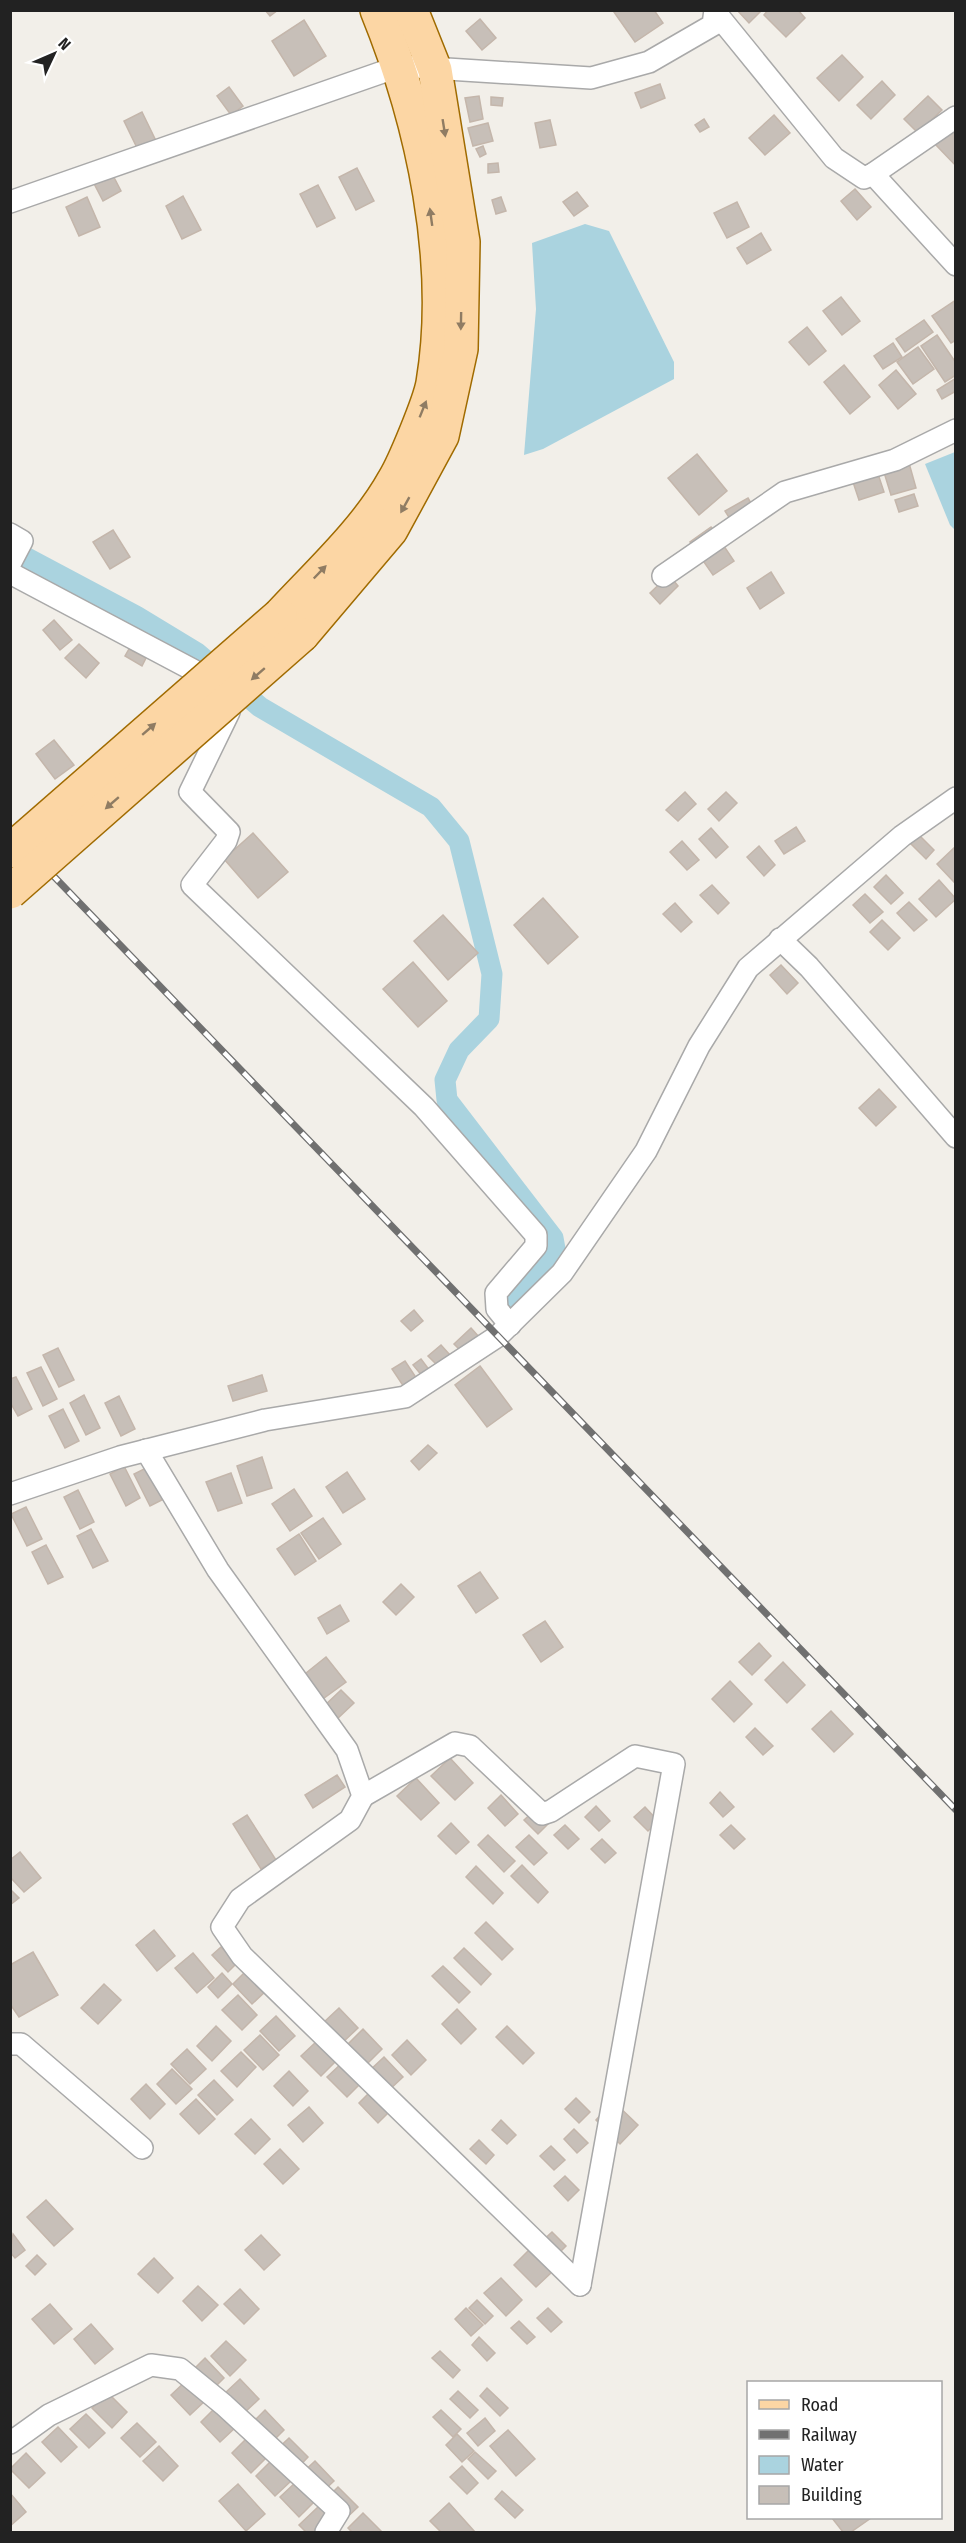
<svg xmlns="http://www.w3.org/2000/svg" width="966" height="2543" font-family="'Fira Sans Condensed',sans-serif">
	<rect width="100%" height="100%" fill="#f2efe9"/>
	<g fill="#aad3df">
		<path d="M585,224l24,7 65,131v17l-131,70 -19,6 12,-146 -4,-66z"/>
		<path d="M955,452v78l-5,-5 -25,-61z"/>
	</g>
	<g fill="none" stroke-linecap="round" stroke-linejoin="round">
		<path stroke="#aad3df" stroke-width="21" d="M10,549l126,67 61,37 63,54 171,100 28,34 33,133 -3,45 -30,31 -14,30 2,20 106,138 2,11 -43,54"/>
	</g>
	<g fill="#c7bfb8" stroke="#c4b6ab" stroke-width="1.5">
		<path d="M265,10h13l-8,6z"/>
		<path d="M616,10h38l9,13 -28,19 -21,-30z"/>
		<path d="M737,10h25l-13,13z"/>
		<path d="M768,10h30l7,8 -19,19 -22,-22z"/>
		<path d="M480,19l16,19 -14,12 -16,-19z"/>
		<path d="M304,20l22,36 -32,20 -22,-35z"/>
		<path d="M842,55l21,22 -24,24 -22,-23z"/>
		<path d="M882,81l13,14 -24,24 -14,-14z"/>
		<path d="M660,84l5,14 -24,10 -6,-15z"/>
		<path d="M229,87l14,19 -12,9 -14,-19z"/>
		<path d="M479,96l4,23 -13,3 -5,-24z"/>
		<path d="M928,96l14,14 -24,23 -14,-14z"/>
		<path d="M491,97l12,1 -1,8 -11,-1z"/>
		<path d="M142,112l16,33 -18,9 -16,-33z"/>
		<path d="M774,115l16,18 -25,22 -16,-17z"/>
		<path d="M704,119l5,8 -9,5 -5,-7z"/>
		<path d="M550,120l6,25 -16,3 -5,-25z"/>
		<path d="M488,123l5,18 -20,5 -5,-18z"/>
		<path d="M956,124v42l-21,-22z"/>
		<path d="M483,146l3,8 -6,3 -4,-8z"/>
		<path d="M104,158l17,33 -18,10 -17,-33z"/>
		<path d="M498,163l1,9 -11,1v-9z"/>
		<path d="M357,168l17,33 -18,9 -17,-33z"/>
		<path d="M318,185l17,33 -18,9 -17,-33z"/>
		<path d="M855,189l16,18 -14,13 -16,-19z"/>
		<path d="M577,192l11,14 -14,10 -11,-14z"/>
		<path d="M183,196l18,34 -19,9 -16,-33z"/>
		<path d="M87,197l13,30 -21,9 -13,-29z"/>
		<path d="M501,197l5,14 -10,3 -4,-14z"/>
		<path d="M737,202l12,25 -22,11 -13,-25z"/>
		<path d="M761,233l10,17 -24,14 -10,-16z"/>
		<path d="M841,297l19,24 -18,14 -19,-24z"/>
		<path d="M956,300v40l-5,3 -19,-27z"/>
		<path d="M924,320l9,12 -28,20 -9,-13z"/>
		<path d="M807,327l19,24 -17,14 -20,-23z"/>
		<path d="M937,335l19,28v12l-11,7 -24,-36z"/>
		<path d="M893,343l9,14 -19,12 -9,-13z"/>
		<path d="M918,347l16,22 -21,15 -16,-22z"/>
		<path d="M844,365l26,32 -20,17 -26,-32z"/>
		<path d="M896,370l20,24 -18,15 -19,-24z"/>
		<path d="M956,378v13l-14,8 -5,-9z"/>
		<path d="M697,454l30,37 -28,24 -31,-37z"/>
		<path d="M909,463l7,25 -25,7 -8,-26z"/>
		<path d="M877,471l7,21 -25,8 -7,-21z"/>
		<path d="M914,494l4,12 -19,6 -4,-12z"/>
		<path d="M748,498l11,19 -22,13 -12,-19z"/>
		<path d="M711,527l23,34 -21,14 -23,-33z"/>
		<path d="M113,530l17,27 -20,12 -17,-27z"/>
		<path d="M771,572l13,21 -24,16 -13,-21z"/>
		<path d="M669,575l9,11 -18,18 -10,-11z"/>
		<path d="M54,620l18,20 -12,10 -17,-20z"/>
		<path d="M79,644l20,19 -13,15 -21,-20z"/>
		<path d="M129,649l17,9 -4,8 -17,-10z"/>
		<path d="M54,740l20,25 -19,14 -19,-25z"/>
		<path d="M685,792l11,12 -18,17 -12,-11z"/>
		<path d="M726,792l11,11 -18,18 -11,-12z"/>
		<path d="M796,827l9,14 -21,13 -9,-13z"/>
		<path d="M711,828l17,19 -12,11 -17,-19z"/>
		<path d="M915,831l19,19 -8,9 -20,-20z"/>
		<path d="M253,833l35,39 -30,26 -34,-39z"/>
		<path d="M682,841l17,19 -12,10 -17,-18z"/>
		<path d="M759,846l16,19 -11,11 -17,-19z"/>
		<path d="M956,846v35l-2,1 -17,-18z"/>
		<path d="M886,875l17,18 -12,11 -17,-17z"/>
		<path d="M939,880l17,19 -20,18 -17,-18z"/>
		<path d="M712,885l17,18 -11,11 -18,-19z"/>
		<path d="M865,894l18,18 -13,11 -17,-18z"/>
		<path d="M543,898l35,39 -30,27 -34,-39z"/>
		<path d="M909,902l18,18 -13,11 -17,-18z"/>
		<path d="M675,903l17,19 -11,10 -18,-18z"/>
		<path d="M443,915l35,38 -30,27 -34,-39z"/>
		<path d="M882,920l18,18 -12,12 -18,-18z"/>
		<path d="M413,962l34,39 -29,26 -35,-38z"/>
		<path d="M781,965l17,18 -11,11 -17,-19z"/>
		<path d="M879,1089l17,18 -20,19 -17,-18z"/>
		<path d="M414,1310l9,11 -12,10 -10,-10z"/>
		<path d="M471,1328l9,10 -17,15 -9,-9z"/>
		<path d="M441,1345l9,10 -12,11 -10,-10z"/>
		<path d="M58,1348l16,32 -15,7 -16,-32z"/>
		<path d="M421,1359l9,12 -7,6 -10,-12z"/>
		<path d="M405,1361l12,18 -13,8 -12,-18z"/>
		<path d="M480,1366l32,43 -25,18 -32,-42z"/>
		<path d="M41,1367l16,32 -14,7 -16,-33z"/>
		<path d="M262,1375l5,16 -34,10 -5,-15z"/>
		<path d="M16,1377l16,32 -14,7 -8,-14v-23z"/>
		<path d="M84,1395l16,33 -14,7 -16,-32z"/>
		<path d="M119,1396l16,33 -14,7 -16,-33z"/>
		<path d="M63,1409l16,32 -14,7 -16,-32z"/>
		<path d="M428,1445l9,8 -18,17 -8,-9z"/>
		<path d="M262,1457l10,31 -25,8 -10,-30z"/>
		<path d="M124,1466l16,32 -14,8 -16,-32z"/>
		<path d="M148,1467l16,32 -14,7 -16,-32z"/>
		<path d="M347,1472l18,27 -22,14 -17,-26z"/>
		<path d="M231,1473l11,30 -24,8 -12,-29z"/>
		<path d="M294,1489l18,27 -22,15 -18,-27z"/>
		<path d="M78,1490l16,32 -14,7 -16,-32z"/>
		<path d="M26,1507l16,32 -15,7 -16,-32z"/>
		<path d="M323,1518l18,26 -22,15 -18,-26z"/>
		<path d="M91,1529l17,32 -15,7 -16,-32z"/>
		<path d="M299,1534l17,27 -21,14 -18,-26z"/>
		<path d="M46,1545l17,32 -15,7 -16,-32z"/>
		<path d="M480,1572l18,26 -22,15 -18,-27z"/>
		<path d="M401,1584l13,13 -18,18 -13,-13z"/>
		<path d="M340,1605l9,16 -22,13 -9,-16z"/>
		<path d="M545,1621l18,26 -22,15 -18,-27z"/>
		<path d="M759,1643l12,13 -19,19 -13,-13z"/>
		<path d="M326,1657l20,25 -26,19 -19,-24z"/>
		<path d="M783,1662l22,23 -18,18 -22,-23z"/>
		<path d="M730,1681l22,23 -18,18 -22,-23z"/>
		<path d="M341,1690l13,13 -19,18 -12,-14z"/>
		<path d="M831,1711l22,23 -19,18 -22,-23z"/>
		<path d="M755,1728l18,18 -10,9 -17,-18z"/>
		<path d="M450,1758l23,25 -18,17 -24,-24z"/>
		<path d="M337,1775l8,12 -32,21 -8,-13z"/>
		<path d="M416,1778l23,25 -18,17 -24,-24z"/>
		<path d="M720,1792l14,15 -11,10 -13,-14z"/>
		<path d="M501,1795l17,19 -13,12 -17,-18z"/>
		<path d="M596,1806l14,15 -11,10 -14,-14z"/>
		<path d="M645,1807l13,14 -10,10 -14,-14z"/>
		<path d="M535,1810l13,14 -10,10 -14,-14z"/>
		<path d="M247,1815l29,45 -15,9 -28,-45z"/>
		<path d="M451,1823l18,19 -13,12 -18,-18z"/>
		<path d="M565,1825l14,14 -11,10 -14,-14z"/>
		<path d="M731,1825l14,14 -11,10 -14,-14z"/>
		<path d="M488,1835l27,26 -11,11 -26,-27z"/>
		<path d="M529,1835l18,18 -13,12 -18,-18z"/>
		<path d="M602,1839l14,14 -11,10 -14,-14z"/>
		<path d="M20,1852l21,26 -17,14 -14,-15v-17z"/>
		<path d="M522,1865l26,27 -10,11 -27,-27z"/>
		<path d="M476,1866l27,27 -10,11 -27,-27z"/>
		<path d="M10,1889l9,9 -9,7z"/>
		<path d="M486,1922l27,27 -11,11 -27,-27z"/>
		<path d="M154,1930l21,26 -18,15 -21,-26z"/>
		<path d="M221,1947l16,16 -9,9 -16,-17z"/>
		<path d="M464,1948l27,26 -10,11 -27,-27z"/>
		<path d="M33,1952l25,43 -39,22 -9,-13v-39z"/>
		<path d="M193,1953l21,25 -17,15 -22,-25z"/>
		<path d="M443,1966l27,26 -11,11 -27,-27z"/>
		<path d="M248,1969l20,20 -16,15 -19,-20z"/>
		<path d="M222,1973l10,11 -14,14 -10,-11z"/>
		<path d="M104,1984l17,16 -23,24 -17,-16z"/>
		<path d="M238,1995l19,20 -15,15 -20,-20z"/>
		<path d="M339,2008l19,20 -16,15 -19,-20z"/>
		<path d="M457,2009l19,20 -15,15 -19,-20z"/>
		<path d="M276,2016l19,20 -16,15 -19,-20z"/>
		<path d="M216,2026l15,15 -19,20 -15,-15z"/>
		<path d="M507,2026l27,27 -11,11 -27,-27z"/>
		<path d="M363,2029l19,20 -15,15 -19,-20z"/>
		<path d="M260,2035l19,20 -16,15 -19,-20z"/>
		<path d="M407,2040l19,20 -15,15 -19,-20z"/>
		<path d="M317,2041l19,20 -15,15 -20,-20z"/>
		<path d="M187,2049l19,20 -16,15 -19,-20z"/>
		<path d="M241,2052l15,15 -19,20 -16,-16z"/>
		<path d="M384,2057l19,20 -16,15 -19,-20z"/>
		<path d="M343,2062l19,20 -15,15 -20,-20z"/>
		<path d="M172,2069l20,20 -16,15 -19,-20z"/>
		<path d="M289,2071l19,20 -15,15 -19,-20z"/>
		<path d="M214,2080l19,20 -16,15 -19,-20z"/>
		<path d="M146,2084l19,20 -15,15 -19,-20z"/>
		<path d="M374,2088l19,20 -15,15 -19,-20z"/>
		<path d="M576,2098l14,14 -11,11 -14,-14z"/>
		<path d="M196,2099l19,20 -16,15 -19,-20z"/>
		<path d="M613,2101l25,24 -18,19 -24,-24z"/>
		<path d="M309,2107l14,16 -20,19 -15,-17z"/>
		<path d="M251,2119l19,20 -15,15 -20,-20z"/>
		<path d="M501,2120l15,15 -9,9 -15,-14z"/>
		<path d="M574,2129l14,14 -11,10 -13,-14z"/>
		<path d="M479,2140l15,15 -8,9 -16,-15z"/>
		<path d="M551,2146l14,14 -11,10 -14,-14z"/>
		<path d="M280,2149l19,20 -16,15 -19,-20z"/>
		<path d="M565,2176l14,14 -11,11 -14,-15z"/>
		<path d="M46,2200l27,29 -19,17 -27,-29z"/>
		<path d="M552,2232l14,14 -11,11 -14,-15z"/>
		<path d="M13,2234l12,16 -10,8 -5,-6z"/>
		<path d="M261,2235l19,20 -16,15 -19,-20z"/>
		<path d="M530,2249l22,23 -16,15 -22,-22z"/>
		<path d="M37,2255l9,9 -11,11 -9,-9z"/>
		<path d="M154,2258l19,20 -15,15 -20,-19z"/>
		<path d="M501,2278l21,22 -16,16 -22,-23z"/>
		<path d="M198,2286l20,19 -16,16 -19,-20z"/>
		<path d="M240,2289l19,20 -15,15 -20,-20z"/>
		<path d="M477,2300l16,16 -8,8 -16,-16z"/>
		<path d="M50,2304l22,25 -18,15 -22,-25z"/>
		<path d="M466,2308l17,17 -12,11 -16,-17z"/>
		<path d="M548,2308l14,14 -11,10 -14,-14z"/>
		<path d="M519,2321l16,16 -8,7 -16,-16z"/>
		<path d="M91,2324l22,25 -18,15 -21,-25z"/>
		<path d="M479,2337l16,16 -8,8 -15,-16z"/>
		<path d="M226,2341l20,19 -16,16 -19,-20z"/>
		<path d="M440,2351l20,19 -7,8 -21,-20z"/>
		<path d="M205,2358l19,20 -15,15 -19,-20z"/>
		<path d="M240,2379l19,20 -16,15 -19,-20z"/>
		<path d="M187,2380l19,20 -16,15 -19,-20z"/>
		<path d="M487,2388l21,20 -8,8 -20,-20z"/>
		<path d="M458,2391l20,19 -8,8 -20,-19z"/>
		<path d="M108,2393l19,19 -15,16 -20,-20z"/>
		<path d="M216,2407l20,20 -16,15 -19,-20z"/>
		<path d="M265,2410l19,20 -15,15 -19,-20z"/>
		<path d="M441,2410l20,19 -8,8 -20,-20z"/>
		<path d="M86,2414l19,19 -16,15 -19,-19z"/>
		<path d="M485,2418l10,13 -17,15 -11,-13z"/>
		<path d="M137,2423l19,19 -16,15 -19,-19z"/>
		<path d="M58,2427l19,20 -16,15 -19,-20z"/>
		<path d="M508,2430l27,29 -19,17 -26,-30z"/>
		<path d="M457,2434l17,17 -12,11 -16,-17z"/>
		<path d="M247,2438l20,19 -16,16 -19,-20z"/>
		<path d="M289,2438l19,19 -15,16 -20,-20z"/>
		<path d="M159,2446l19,20 -15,15 -20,-20z"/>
		<path d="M475,2452l21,19 -8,8 -20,-20z"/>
		<path d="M26,2453l19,20 -16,15 -19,-19z"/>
		<path d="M271,2461l20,20 -16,15 -19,-20z"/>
		<path d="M315,2461l19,20 -16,15 -19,-20z"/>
		<path d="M462,2466l16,17 -11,11 -17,-17z"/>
		<path d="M296,2482l19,19 -16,16 -19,-20z"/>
		<path d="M238,2484l27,30 -19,17 -27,-30z"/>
		<path d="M338,2487l20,20 -16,15 -19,-20z"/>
		<path d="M502,2491l21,19 -8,8 -20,-19z"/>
		<path d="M10,2493l16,19 -16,14z"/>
		<path d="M449,2503l26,29h-34l-11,-11z"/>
		<path d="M319,2506l15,16 -11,10h-17l-7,-7z"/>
		<path d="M363,2513l19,19h-30l-4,-4z"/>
		<path d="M832,2518h39l-20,14h-8z"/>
	</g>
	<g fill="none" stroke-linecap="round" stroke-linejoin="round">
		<g stroke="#a9a9a9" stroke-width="24">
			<g id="street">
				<path d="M716,13l118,145 30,20 9,-4 83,91"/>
				<path d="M873,174l83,-57"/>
				<path d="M10,202l390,-136 191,12 58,-16 64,-37 2,-15"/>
				<path d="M10,534l12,7 -12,23"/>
				<path d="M10,573l183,97 36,42 -39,80 39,40 -3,9 -34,44 232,222 112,128v11l-40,47 1,16 13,16"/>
				<path d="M663,576l122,-84 110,-32 61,-30"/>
				<path d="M780,939l29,28 147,170"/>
				<path d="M146,1450l72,120 129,180 16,46 -13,24 -110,79 -18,28 20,29 338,329"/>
				<path d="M10,1494l110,-37 145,-37 140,-23 93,-61 64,-63 84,-122 53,-105 49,-78 154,-132 54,-38"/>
				<path d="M363,1796l92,-53 15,3 72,68 9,-3 84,-55 39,8 -94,521"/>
				<path d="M10,2044h11l121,104"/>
				<path d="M10,2443l39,-28 102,-50 29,4 44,36 115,106 -13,21"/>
			</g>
		</g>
		<g stroke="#a06b00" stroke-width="36">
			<g id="primary">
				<path d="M280,615c38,-41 87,-86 114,-135 10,-16 36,-79 39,-97 20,-121 -10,-260 -56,-373"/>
				<path d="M302,635l89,-105 51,-94 19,-87 2,-107 -28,-172 -24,-60"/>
			</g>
		</g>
		<use href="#street" stroke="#fff" stroke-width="21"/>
		<use href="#primary" stroke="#fcd6a4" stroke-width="33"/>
		<g stroke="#707070" stroke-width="7">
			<path id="rail" d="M10,831l946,979"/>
		</g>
		<use href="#rail" stroke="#fff" stroke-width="4.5" stroke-dasharray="14" stroke-linecap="butt"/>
		<g stroke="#a06b00" stroke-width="36" stroke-linecap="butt">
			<g id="primary-bridge">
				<path d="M10,851l270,-236"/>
				<path d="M10,892l292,-257"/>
			</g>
		</g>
		<use href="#primary-bridge" stroke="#fcd6a4" stroke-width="33"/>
	</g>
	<defs><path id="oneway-solid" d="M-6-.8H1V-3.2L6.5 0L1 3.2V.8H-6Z" transform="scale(1.5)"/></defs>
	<g fill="#8f7c63">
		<use href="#oneway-solid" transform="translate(444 128) rotate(81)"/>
		<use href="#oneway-solid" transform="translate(431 217) rotate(-98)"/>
		<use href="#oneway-solid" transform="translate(461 321) rotate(91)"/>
		<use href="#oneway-solid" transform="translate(423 409) rotate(-68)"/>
		<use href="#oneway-solid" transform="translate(405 505) rotate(119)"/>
		<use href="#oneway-solid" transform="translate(320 572) rotate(-46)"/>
		<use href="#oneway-solid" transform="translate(258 674) rotate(139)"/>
		<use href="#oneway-solid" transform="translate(149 729) rotate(-41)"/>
		<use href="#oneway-solid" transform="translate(112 803) rotate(139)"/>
	</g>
	<rect width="966" height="2543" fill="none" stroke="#222222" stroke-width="24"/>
	<rect x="747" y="2381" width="195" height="138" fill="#ffffff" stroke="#a7a7a7" stroke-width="1.5"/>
	<rect x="759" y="2400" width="30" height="9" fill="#fcd6a4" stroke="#a7a7a7" stroke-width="1.5"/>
	<text x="801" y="2411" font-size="18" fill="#222222">Road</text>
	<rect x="759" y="2430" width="30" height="9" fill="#707070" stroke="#a7a7a7" stroke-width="1.5"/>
	<text x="801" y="2441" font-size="18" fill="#222222">Railway</text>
	<rect x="759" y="2456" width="30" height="18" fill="#aad3df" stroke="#a7a7a7" stroke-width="1.5"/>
	<text x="801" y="2471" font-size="18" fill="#222222">Water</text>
	<rect x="759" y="2486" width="30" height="18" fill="#c7bfb8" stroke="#a7a7a7" stroke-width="1.5"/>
	<text x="801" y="2501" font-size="18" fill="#222222">Building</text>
	<g transform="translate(54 54) rotate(46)" stroke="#ffffff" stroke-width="4.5" paint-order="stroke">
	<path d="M0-4.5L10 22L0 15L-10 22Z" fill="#222222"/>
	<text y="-9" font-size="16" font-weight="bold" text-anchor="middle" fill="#222222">N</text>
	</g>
</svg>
